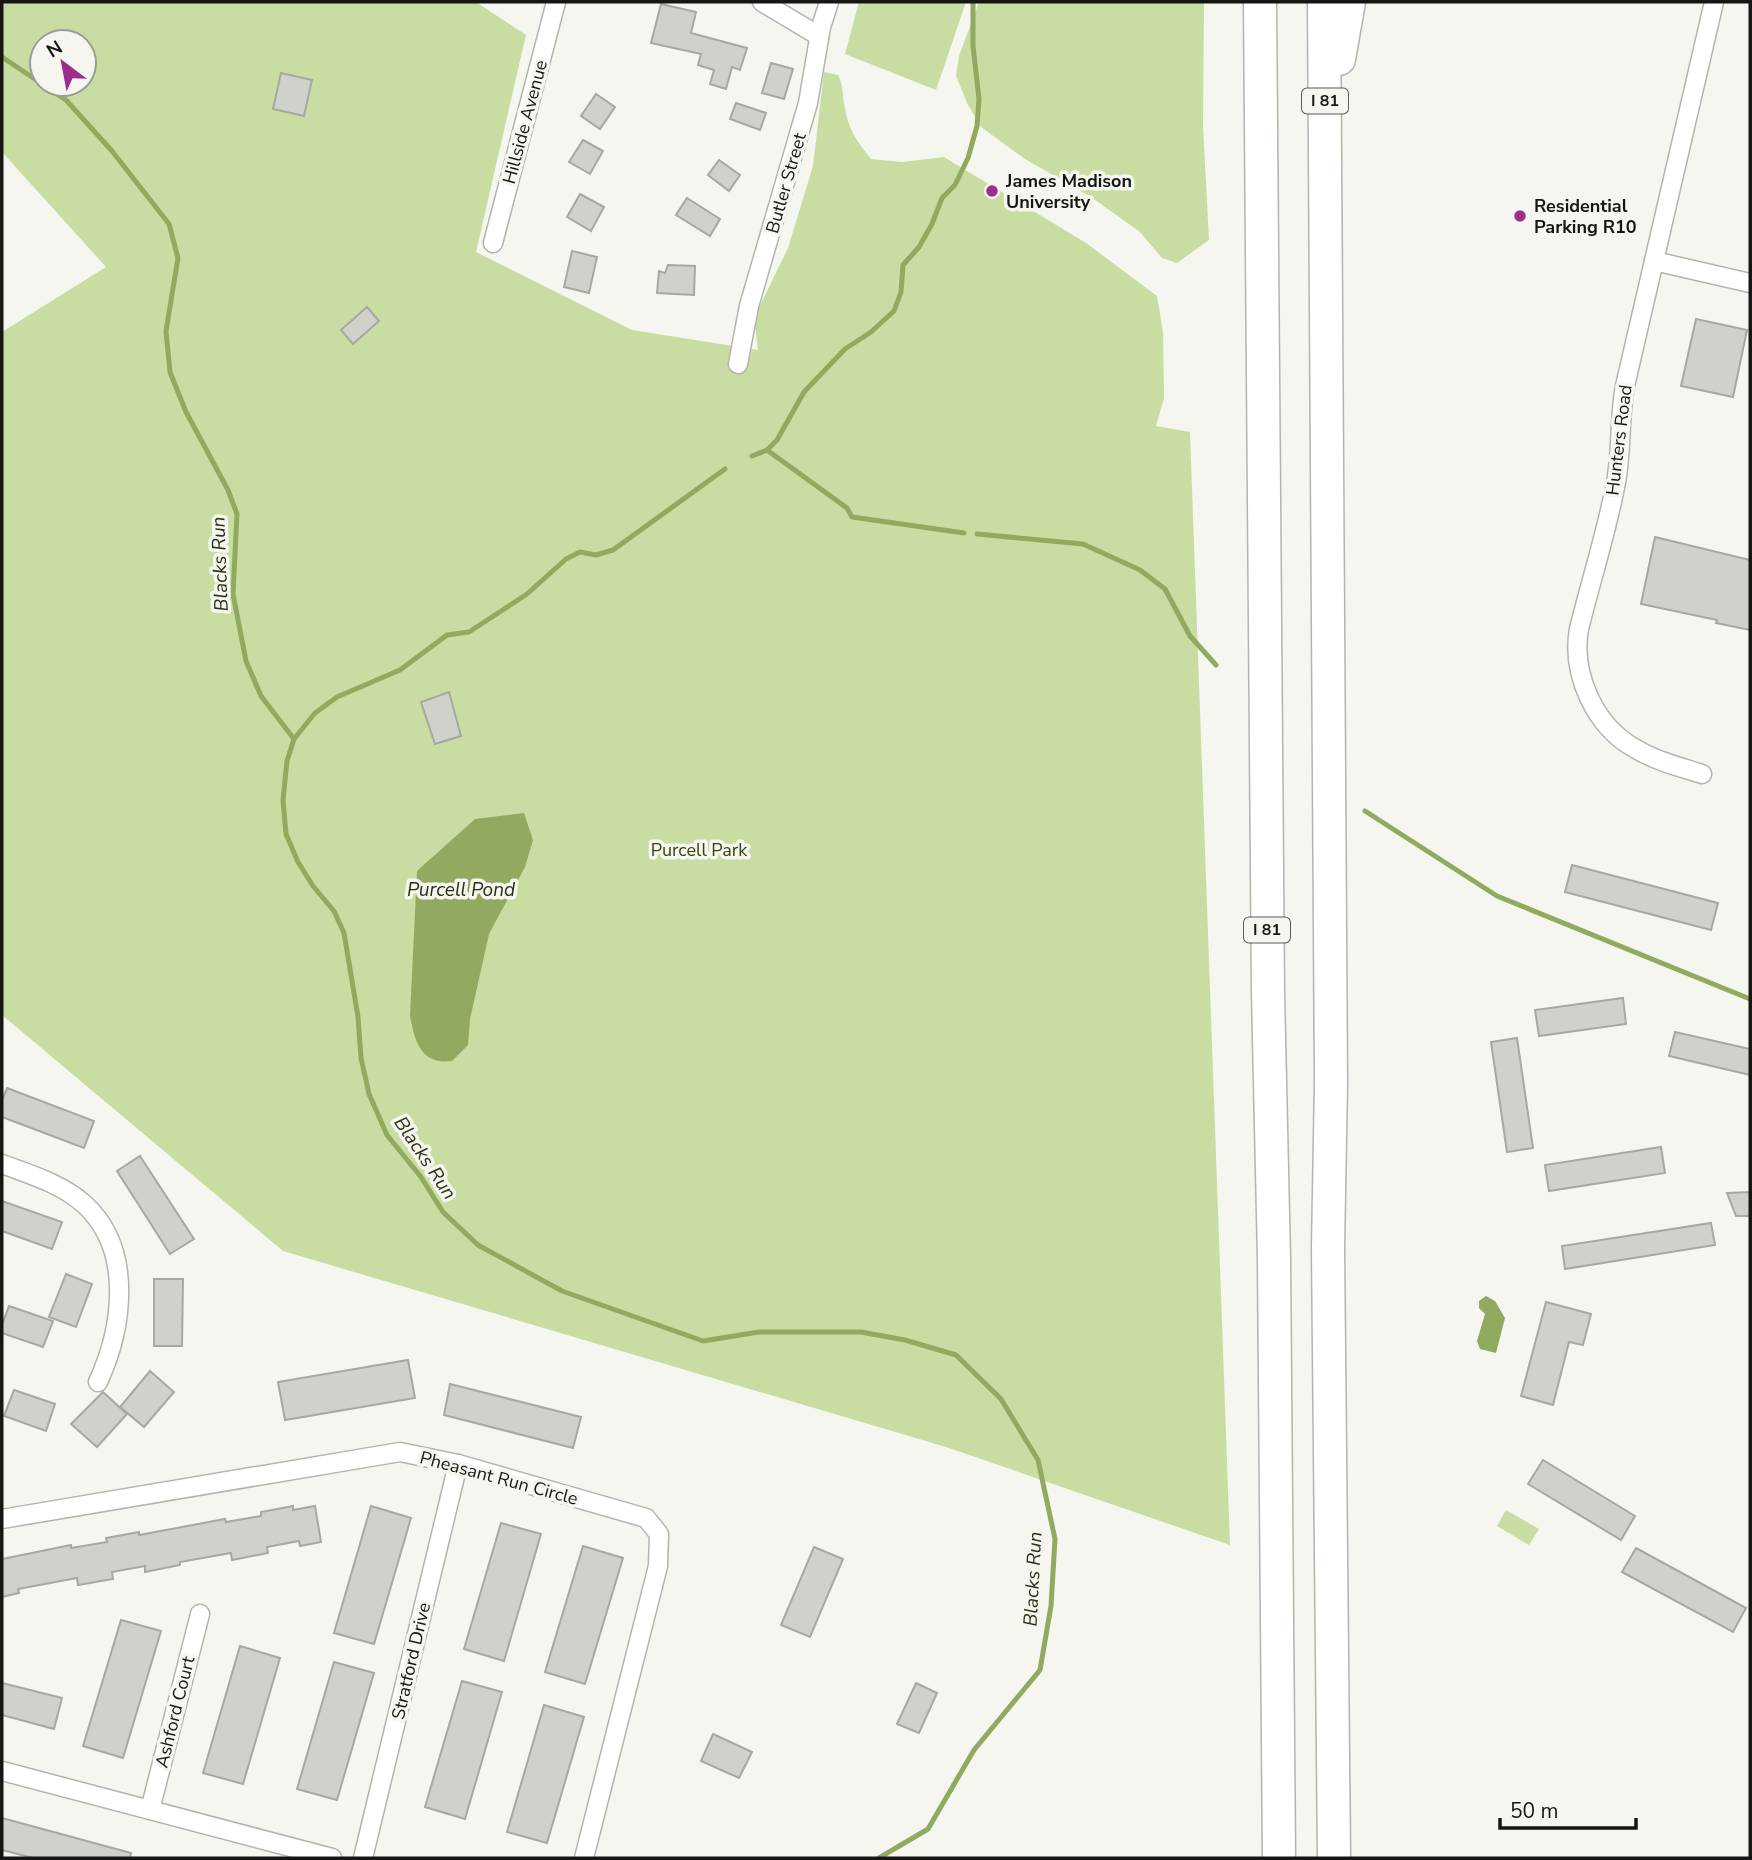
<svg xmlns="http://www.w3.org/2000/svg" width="1752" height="1860" font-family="'Nunito Sans',sans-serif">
	<rect width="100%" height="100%" fill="#f4f6ef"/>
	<g fill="#c9dda3" fill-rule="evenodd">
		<path d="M2,2h474l50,33 -50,217 156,78 126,20 -4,-32 34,-70 25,-82 11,-94 14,3c6,12 4,21 7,33 3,21 13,35 26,51l31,3 42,-5 142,86 71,53 6,36 1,66 -8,28 34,6 40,1113 -284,-98 -663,-196 -281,-236v-683l104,-65 -104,-115zM42,42h42v42h-42z"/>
		<path d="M859,2h107l-30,88 -91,-36z"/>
		<path d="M979,2h225l-1,124 6,114 -32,23 -15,-5 -22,-26 -49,-35 -66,-38 -44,-32 -14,-24 -11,-27 3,-20z"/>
		<path d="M1506,1510l33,19 -10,16 -32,-19z"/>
	</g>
	<g fill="#92a960">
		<path d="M524,813l9,27 -8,27 -36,67 -19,85 -2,26 -16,16c-31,4 -37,-19 -42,-45l7,-145 58,-52z"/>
		<path d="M1486,1296l9,5 10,17 -9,35 -16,-4 -3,-8 8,-27 -6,-6v-7z"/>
	</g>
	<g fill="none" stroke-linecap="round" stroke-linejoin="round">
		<g stroke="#92a960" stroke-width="5">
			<path d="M2,57l64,43 46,51 57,73 9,34 -12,73 4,41 16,40 42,78 9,24 -4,80 13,67 15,35 33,43 -7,22 -4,39 3,34 12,28 15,24 21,25 10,22 14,84 3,41 8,36 18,41 34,42 22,35 35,33 84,46 141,50 56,-9h102l44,8 51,15 45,44 37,61 17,79 -4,67 -11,64 -66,80 -46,79 -49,29"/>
			<path d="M767,450l80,58 5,9 112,16"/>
			<path d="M752,456l15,-6 10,-10 27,-48 41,-43 26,-17 23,-21 7,-19 2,-27 16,-18 13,-23 10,-26 13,-13 13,-27 9,-32 2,-27 -6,-53v-44"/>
			<path d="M977,534l106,10 57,26 25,19 25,47 26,29"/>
			<path d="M294,739l21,-26 22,-16 63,-27 47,-35 22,-3 58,-38 39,-35 14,-7 16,3 17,-5 112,-81"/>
			<path d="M1365,811l132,85 253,103"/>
		</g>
	</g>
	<g fill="#cfd2cb" stroke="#a6a9a2" stroke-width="2">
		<path d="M661,4l35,8 -5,21 56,15 -7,22 -8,-3 -6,22 -16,-5 4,-14 -16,-5 3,-11 -50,-11z"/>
		<path d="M771,63l22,6 -9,30 -22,-6z"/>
		<path d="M281,73l31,7 -8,36 -31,-7z"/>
		<path d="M596,94l19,13 -15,22 -19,-13z"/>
		<path d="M736,103l30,10 -6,17 -30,-11z"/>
		<path d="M583,140l20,11 -13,23 -21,-12z"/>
		<path d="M719,160l21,15 -11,16 -21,-16z"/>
		<path d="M580,194l24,13 -13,24 -24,-14z"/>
		<path d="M687,198l33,21 -10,17 -34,-21z"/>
		<path d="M572,251l25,6 -8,36 -25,-6z"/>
		<path d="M668,265l27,1 -1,29 -37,-2 2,-22 6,2z"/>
		<path d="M367,307l12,14 -26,23 -12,-14z"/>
		<path d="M1696,319l51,11 -14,67 -52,-11z"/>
		<path d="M1655,537l95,23v70l-34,-7 1,-3 -76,-16z"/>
		<path d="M449,692l12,44 -26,8 -14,-42z"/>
		<path d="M1572,865l146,38 -7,27 -146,-38z"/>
		<path d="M1623,998l3,26 -87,12 -4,-26z"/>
		<path d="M1675,1032l75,17v26l-81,-19z"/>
		<path d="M1517,1038l16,110 -26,4 -16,-110z"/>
		<path d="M7,1088l87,33 -10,27 -82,-31v-16z"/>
		<path d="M1661,1147l4,26 -116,18 -4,-26z"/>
		<path d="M140,1156l54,83 -24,15 -53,-83z"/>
		<path d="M1750,1192v24h-14l-9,-23z"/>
		<path d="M2,1201l60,21 -10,27 -50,-18z"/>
		<path d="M1711,1223l4,22 -150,24 -3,-23z"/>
		<path d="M66,1274l26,10 -16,43 -27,-10z"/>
		<path d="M154,1279h29l-1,67h-28z"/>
		<path d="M1546,1302l45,12 -8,31 -14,-3 -16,63 -32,-9z"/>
		<path d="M9,1306l44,15 -10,26 -41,-14v-8z"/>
		<path d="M408,1360l7,38 -130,22 -7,-38z"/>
		<path d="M150,1371l24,21 -30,35 -24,-20z"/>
		<path d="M450,1384l131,33 -8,31 -129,-33z"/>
		<path d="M14,1390l41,14 -9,27 -42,-15z"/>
		<path d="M103,1392l24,22 -30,33 -26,-23z"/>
		<path d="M1543,1460l92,56 -14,24 -93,-56z"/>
		<path d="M293,1506v4l22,-4 6,36 -21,4 -1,-5 -32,6 1,6 -36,7 -1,-7 -51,9v3l-35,7v-6l-33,6 1,7 -35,6 -1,-7 -59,11 1,4 -17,4v-38l69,-14v3l36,-6 -1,-4 33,-6v3l86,-16 1,3 35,-6v-4z"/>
		<path d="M371,1506l40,12 -37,126 -40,-11z"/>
		<path d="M501,1523l40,11 -37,127 -40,-12z"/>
		<path d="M583,1546l40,12 -38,126 -40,-12z"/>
		<path d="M814,1547l29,12 -33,78 -29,-12z"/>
		<path d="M1636,1548l110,60 -13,24 -111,-60z"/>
		<path d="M121,1620l40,11 -38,127 -40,-12z"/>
		<path d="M240,1646l40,12 -37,126 -40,-11z"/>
		<path d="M334,1662l40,11 -37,127 -40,-11z"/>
		<path d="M462,1681l40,11 -37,127 -40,-12z"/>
		<path d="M2,1683l60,15 -8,31 -52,-14z"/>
		<path d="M916,1683l21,10 -18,40 -22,-9z"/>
		<path d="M544,1705l40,12 -37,126 -40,-11z"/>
		<path d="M713,1734l39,18 -13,26 -38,-17z"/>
		<path d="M2,1818l129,35 -1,5h-97l-31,-8z"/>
	</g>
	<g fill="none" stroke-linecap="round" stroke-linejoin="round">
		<g stroke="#b2b5ae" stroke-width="21">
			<g id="street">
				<path d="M762,2l57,34"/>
				<path d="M493,243l63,-241"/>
				<path d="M1654,261l96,22"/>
				<path d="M738,364l11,-58 59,-203 13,-76 8,-25"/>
				<path d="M1702,774c-22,-7 -46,-13 -66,-25 -41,-22 -65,-75 -57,-120 12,-49 28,-98 37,-147 6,-32 3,-64 9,-96l89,-384"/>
				<path d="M2,1164c27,10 60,20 82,40 50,45 39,124 14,178"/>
				<path d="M2,1519l398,-67 58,12 188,54 13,16 -1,32 -74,292"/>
				<path d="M2,1771l330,87"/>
				<path d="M150,1810l50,-196"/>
				<path d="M363,1858l95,-394"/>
			</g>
		</g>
		<g stroke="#b2b5ae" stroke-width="35">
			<g id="highway">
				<path d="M1260,2l8,991 6,266 5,599"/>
				<path d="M1324,2l7,1081 -3,165 6,610"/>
				<path d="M1339,59l10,-57"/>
			</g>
		</g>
		<use href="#street" stroke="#fff" stroke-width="18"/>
		<use href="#highway" stroke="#fff" stroke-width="32"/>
	</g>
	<g fill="#9c2e8e" stroke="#f4f6ef" stroke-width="2.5">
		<circle cx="992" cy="191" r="7"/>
		<circle cx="1520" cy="216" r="7"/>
	</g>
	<g text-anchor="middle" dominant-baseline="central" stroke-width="7" stroke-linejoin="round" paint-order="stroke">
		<g fill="#f4f6ef" stroke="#595a56" stroke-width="2">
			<rect x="1302" y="88.5" width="46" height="25" rx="5"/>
			<rect x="1244" y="917.5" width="46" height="25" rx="5"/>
		</g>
		<g font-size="16" font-weight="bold" fill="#161715">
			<text x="1325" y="101">I 81</text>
			<text x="1267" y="930">I 81</text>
		</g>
		<g font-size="18" fill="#161715" stroke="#f4f6ef">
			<text transform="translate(525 122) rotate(-75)">Hillside Avenue</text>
			<text transform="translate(786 183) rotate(-74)">Butler Street</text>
			<text transform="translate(1619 440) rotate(-83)">Hunters Road</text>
			<text transform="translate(499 1478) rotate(15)">Pheasant Run Circle</text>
			<text transform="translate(411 1661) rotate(-77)">Stratford Drive</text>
			<text transform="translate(175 1712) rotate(-76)">Ashford Court</text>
		</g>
		<g font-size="18" font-weight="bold" fill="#161715" stroke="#f4f6ef" text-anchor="start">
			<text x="1006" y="181">James Madison<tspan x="1006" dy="21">University</tspan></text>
			<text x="1534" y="206">Residential<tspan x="1534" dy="21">Parking R10</tspan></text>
		</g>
		<g font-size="18" fill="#34430c" stroke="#f4f6ef">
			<text x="699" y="850">Purcell Park</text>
		</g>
		<g font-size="19" font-style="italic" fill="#273111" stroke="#f4f6ef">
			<text transform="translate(220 564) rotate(-92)">Blacks Run</text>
			<text x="461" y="890">Purcell Pond</text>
			<text transform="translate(425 1158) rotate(56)">Blacks Run</text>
			<text transform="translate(1033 1579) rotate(-87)">Blacks Run</text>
		</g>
	</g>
	<rect width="1752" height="1860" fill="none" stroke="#161715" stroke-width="7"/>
	<g transform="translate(63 63) rotate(328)"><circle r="33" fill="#f4f6ef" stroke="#9b9d98" stroke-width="2"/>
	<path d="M0-5L12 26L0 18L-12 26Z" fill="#9c2e8e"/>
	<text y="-10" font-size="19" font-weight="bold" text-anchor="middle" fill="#161715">N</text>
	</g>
	<path d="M1500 1818v10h136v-10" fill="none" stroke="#161715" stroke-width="3.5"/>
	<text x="1510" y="1818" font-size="21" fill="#161715" stroke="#f4f6ef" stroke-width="5" paint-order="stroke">50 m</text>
</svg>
